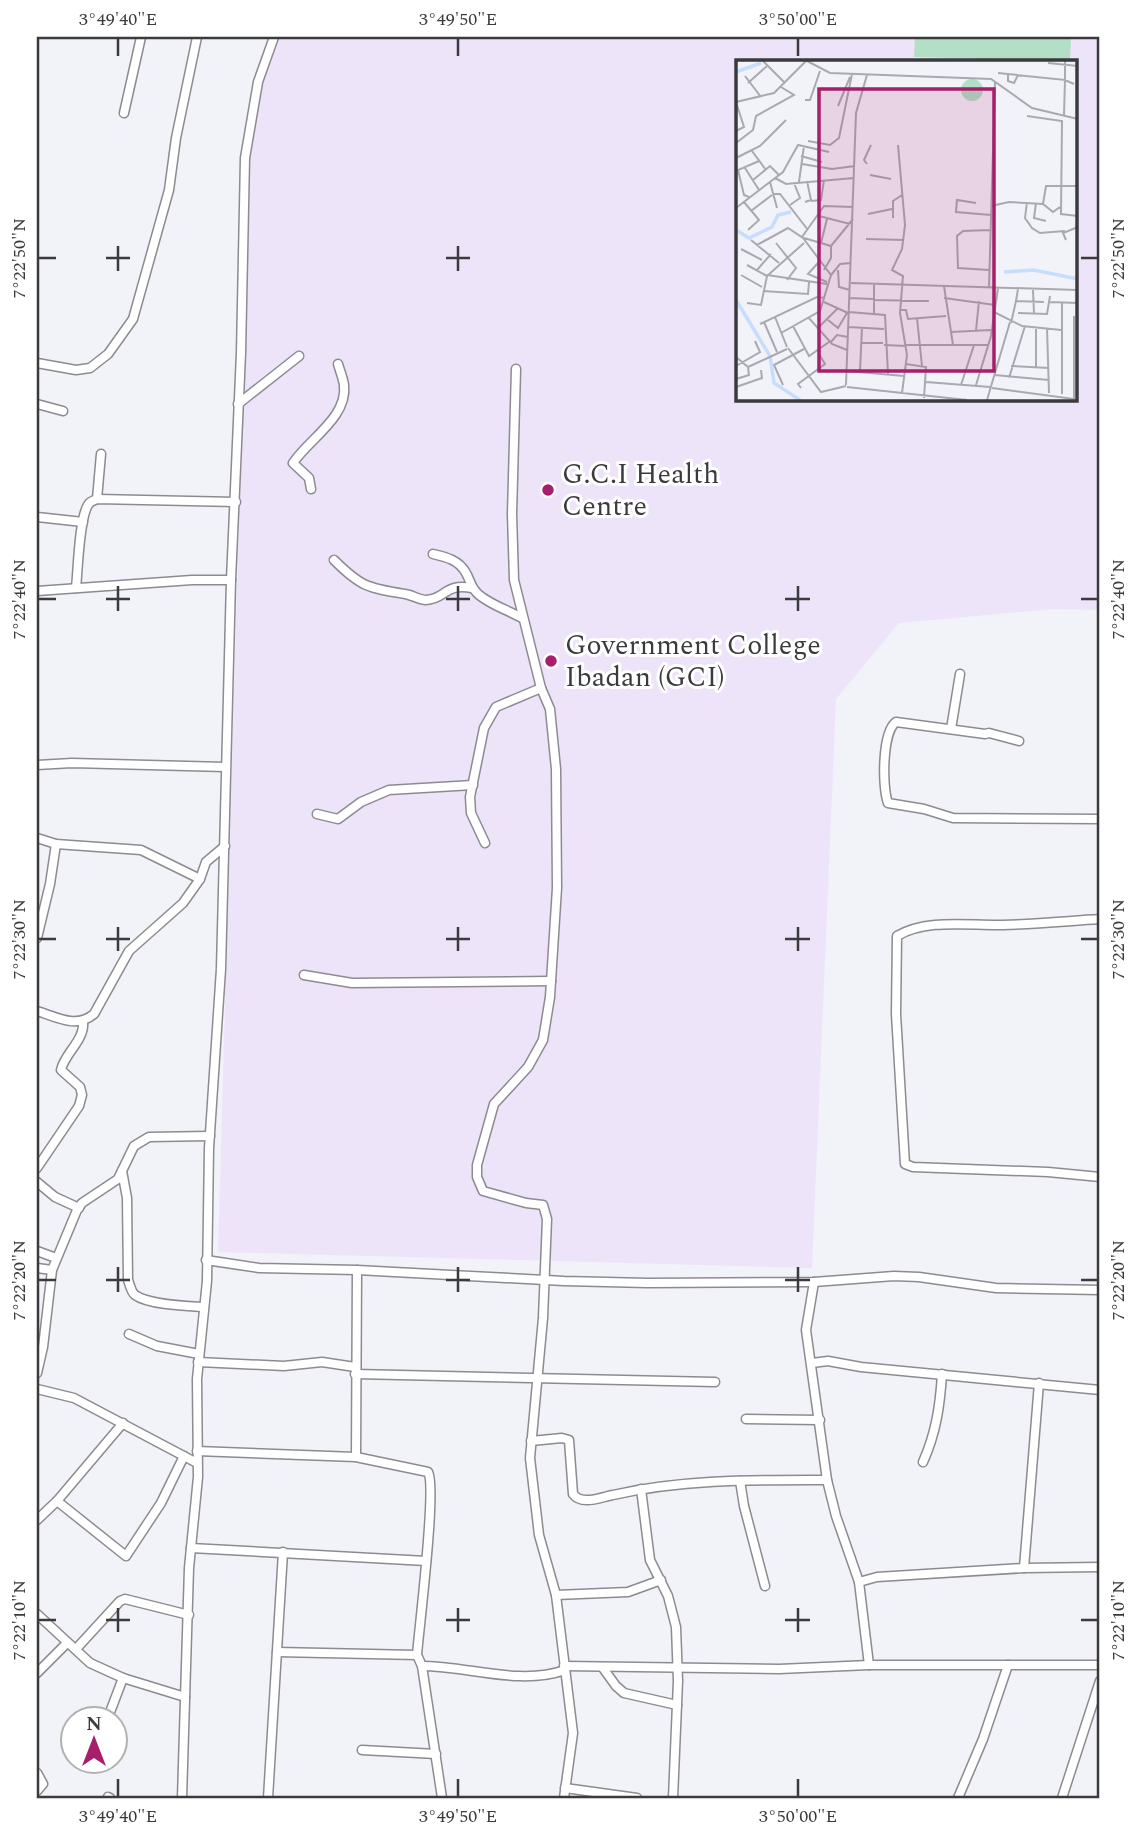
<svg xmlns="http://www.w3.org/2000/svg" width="1137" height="1835" font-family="Spectral,serif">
	<rect width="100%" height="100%" fill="#f2f2f9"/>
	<path fill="#eee4f9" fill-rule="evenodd" d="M278,37h822v573l-46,-1 -155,14 -63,76 -24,569 -594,-16 32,-1122 10,-42zM738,61h338v338h-338z"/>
	<path fill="#b2dfc6" d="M915,37h156l-1,24 -156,-4z"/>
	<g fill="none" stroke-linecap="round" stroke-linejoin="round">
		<g stroke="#8b8b91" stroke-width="11">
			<g id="street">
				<path d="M124,113l17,-76"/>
				<path d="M37,363l39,7 14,-2 18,-14 25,-35 36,-129 7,-52 21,-101"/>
				<path d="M516,369l-4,145 2,66 27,108 9,21 6,60 1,119 -7,109 -7,43 -15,27 -34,37 -17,61v12l6,14 43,12 17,2 4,14 -4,99 -13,140 9,77 17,60 17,138 -9,65"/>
				<path d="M37,404l26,7"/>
				<path d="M238,404l61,-48"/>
				<path d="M311,489l-2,-11 -16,-15c16,-24 55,-46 51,-78 -1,-7 -4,-14 -6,-21"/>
				<path d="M97,499l4,-45"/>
				<path d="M37,517l46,5"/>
				<path d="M433,554c13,3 26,6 33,19 4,7 5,14 11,20 11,11 31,17 45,25"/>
				<path d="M334,560c27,27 34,28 71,34 7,1 15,6 21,6 20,-1 18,-17 46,-12"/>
				<path d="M76,588c2,-18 3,-69 12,-83 2,-4 5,-4 9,-6l139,3"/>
				<path d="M37,591l155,-11h39"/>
				<path d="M951,729l9,-55"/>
				<path d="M1019,741l-30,-8 -4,1 -89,-12c-14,10 -14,65 -8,81l36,6 29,9 147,1"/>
				<path d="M37,765l35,-2 153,4"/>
				<path d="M317,814l21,5 23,-17 28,-12 84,-5"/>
				<path d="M37,838l19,6 85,6 59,29"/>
				<path d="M485,843l-14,-30 -1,-16 14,-69 12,-21 45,-19"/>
				<path d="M1100,919c-32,2 -64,5 -97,6 -33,1 -76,-7 -106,11l-1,78 9,150 8,3 135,5 52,5"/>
				<path d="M37,938l13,-54 6,-40"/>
				<path d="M304,975l48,8 199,-2"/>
				<path d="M37,1011c20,6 39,18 57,3l35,-63 54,-48 17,-24 6,-17 19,-16"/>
				<path d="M37,1168l42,-62 3,-11 -2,-8 -19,-17c3,-16 24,-30 22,-48"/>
				<path d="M122,1171l5,27 1,82c2,5 3,12 7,15 14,10 52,11 69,12"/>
				<path d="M37,1182l18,15 24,11"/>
				<path d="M37,1251l19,7"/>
				<path d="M206,1260l53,8 98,2 207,11 84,2 166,-1 80,-6 25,1 77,11 104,2"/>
				<path d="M37,1268l15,2"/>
				<path d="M814,1282l-8,48 21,150 9,36 23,66 10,83"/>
				<path d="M129,1334l28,12 42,8"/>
				<path d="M198,1362l86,4 38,-4 33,5"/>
				<path d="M812,1363l16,-2 33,6 239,23"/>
				<path d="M37,1373l6,-26 9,-77 25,-60 5,-7 36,-24 16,-33 15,-9 61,-1"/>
				<path d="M355,1374l360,8"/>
				<path d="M37,1389l37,9 123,65"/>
				<path d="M746,1419l74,1"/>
				<path d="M531,1441l31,-3 7,2 4,54c9,12 28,3 40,1 71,-16 142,-15 214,-15"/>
				<path d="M197,1451l159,6 72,15c9,15 -9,156 -11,183l5,11 20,132"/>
				<path d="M356,1457l1,-187"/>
				<path d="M923,1462c13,-29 17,-56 19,-88"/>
				<path d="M740,1481l4,25 21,80"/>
				<path d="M641,1489l9,71 18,36 8,31 2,54 -5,117"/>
				<path d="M57,1501l69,55 35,-53 23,-47"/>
				<path d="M37,1520l20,-19 66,-78"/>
				<path d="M191,1548l235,13"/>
				<path d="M1024,1568l15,-185"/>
				<path d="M859,1582l18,-5 147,-9 76,-1"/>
				<path d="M556,1595l72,-3 33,-12"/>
				<path d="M37,1614l53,49 33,15 62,19"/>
				<path d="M76,1649l44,-48 5,-2 64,16"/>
				<path d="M277,1652l140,3"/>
				<path d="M422,1666c46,0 98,20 143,4"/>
				<path d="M564,1666l215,3 90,-4h231"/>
				<path d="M603,1668l13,18 8,7 53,12"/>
				<path d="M37,1673l30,-30"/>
				<path d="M107,1720l16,-42"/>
				<path d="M362,1750l74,4"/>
				<path d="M37,1773l6,11 -6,7"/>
				<path d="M565,1788l72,10"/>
				<path d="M108,1797l2,1"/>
				<path d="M182,1798l7,-230 9,-91 -1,-98 10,-98 2,-133 12,-179 10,-389 10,-227 4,-195 13,-76 16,-45"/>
				<path d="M268,1798l15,-246"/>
				<path d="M958,1798l25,-59 25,-74"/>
				<path d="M1062,1798l38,-117"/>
			</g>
		</g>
		<use href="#street" stroke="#fff" stroke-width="8"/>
	</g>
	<path fill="none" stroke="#3b3b3e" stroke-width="2.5" d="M118,38v18M458,38v18M798,38v18M118,246v25M458,246v25M38,258h18M106,258h24M446,258h24M1081,258h17M118,586v25M458,586v25M798,586v25M38,599h18M106,599h24M446,599h24M785,599h25M1081,599h17M118,927v24M458,927v24M798,927v24M38,939h18M106,939h24M446,939h24M785,939h25M1081,939h17M118,1267v25M458,1267v25M798,1267v25M38,1280h18M106,1280h24M446,1280h24M785,1280h25M1081,1280h17M118,1608v24M458,1608v24M798,1608v24M38,1620h18M106,1620h24M446,1620h24M785,1620h25M1081,1620h17M118,1779v18M458,1779v18M798,1779v18"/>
	<g fill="#a61f6a" stroke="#fff" stroke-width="2.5">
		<circle cx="548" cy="490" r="7"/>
		<circle cx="551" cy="661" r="7"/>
	</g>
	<g text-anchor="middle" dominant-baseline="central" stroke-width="6" stroke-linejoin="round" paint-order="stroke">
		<g font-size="28" fill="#3b3b3e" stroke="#fff" text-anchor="start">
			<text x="562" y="474">G.C.I Health<tspan x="562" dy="32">Centre</tspan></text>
			<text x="565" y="645">Government College<tspan x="565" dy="32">Ibadan (GCI)</tspan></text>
		</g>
	</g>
	<g transform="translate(736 60)">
		<rect width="341" height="341" fill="#f2f2f9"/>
		<path d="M225 30a11 11 0 1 1 22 0a11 11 0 1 1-22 0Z" fill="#b2dfc6"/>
		<path fill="none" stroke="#c7ddfc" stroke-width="3.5" d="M0,12l25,-9M0,170l13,8 23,-11 6,-12 13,-3M268,212l30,-2 44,9M0,240l34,56 4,27 26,17"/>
		<path fill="none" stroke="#a9a9ae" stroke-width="2" d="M27,1l21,21M71,1l23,12 161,6 41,29 46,11M312,3l30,3M262,13l67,7v-19M272,14v7l6,2 4,-8M9,16l16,21M12,23l19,-17M69,40h5l10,-29M0,42l8,25 -8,4M0,42l38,-9 32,-32M102,46l12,-29M328,55l1,-35 9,4M291,56l35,5 -1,93 17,2M72,81l22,4 9,-7 13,-64M0,83l17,-13 3,-14 38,-21 -13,-8M162,85l7,80 -3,24 -10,21 11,6 -3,37 7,42 -5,38M16,91l14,19M65,96l21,6M0,98l24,-12 26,-26M66,104l30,5 23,-3M131,104l-3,-4 7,-15M9,108l14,22M134,115l21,4M39,118l11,6 68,-6M17,120l17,-14 9,9M34,122l7,26M63,122l5,-36M37,134h7l28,36M13,137l-5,-2 -6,-25 21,-9M75,141l10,-1 3,-20M8,142l15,18 -11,10M69,142l6,-2 -4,-19M291,142l-2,16 7,10 8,5 25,-2M240,143l-19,-3 -1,12 35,3M300,143l-2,15 12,3M307,144l3,-18h32M54,145l10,-7 -6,-15M255,146l18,-4 34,2 10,8 7,-5M0,148l47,-36 15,-27 31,7M15,151l21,-16M132,154l24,-5M83,156l31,8M157,158v-17l9,-6M66,177l22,-31 29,1M68,178l27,8 22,-27M130,179l38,1M15,180l28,23M330,180l-3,-7 15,-6M40,183l20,25 -9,12M85,183l6,-24M21,185l31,-17 15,10 28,37M5,189l21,11M82,203l-10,11 19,8M11,205l20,11M21,210l14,-16M88,210l7,-12v-12M102,210l1,17 11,3M253,210l-31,-2 -1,-32 6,-5 27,-1M5,215l21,12M31,215l60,9M115,223l227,7M208,226l9,59M253,227l6,-205M282,229l-2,12 28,1M297,230l1,23M27,231l45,3 1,-12M113,238l24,1M208,238l51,7M137,240l56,1M88,242l24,11M313,242l29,1M11,243l14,2 6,-29 37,-33M326,243v91M164,250h6l2,9 38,-3M113,252l36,3 3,59M258,252l28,14 39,4M138,253v-29M282,253l29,1 3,-18M39,257l12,30M72,257l24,27 15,6M181,258l5,48M92,260l10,8 9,-15M28,262l13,30M275,263l5,-22M24,264l57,-27 8,1M57,266l16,30 20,-14M112,267l36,2M300,267v40M311,268l2,65M81,269l21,-21M240,270l3,-29M215,272l40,-2M45,273l39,-22 11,-36 9,-11 11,-1M94,283l7,-8 11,2M125,283h22M148,285l22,1M170,285h83M52,288l33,44 25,-6M0,297l12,10 39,-18M170,304l20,3 -2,31M0,306l24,-14 -5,-11M275,306l38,2M111,311l57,5M124,311l2,-44M259,315l54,5M273,318l16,-52M0,319l13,-4 -1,-8M190,322l64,5M47,325l-9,-20 30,-16M110,325l10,-272 11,-38M225,325l13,-40M240,325l15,-49 7,-48M0,327l26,-9 -1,-8M111,327l120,13M65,328l-3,-4 27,-20 -6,-10M256,328l82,11M251,340l23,-78M338,340v-84"/>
		<path fill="#a61f6a" fill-opacity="0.15" stroke="#a61f6a" stroke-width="3.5" d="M83,29h175v282h-175z"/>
		<rect width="341" height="341" fill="none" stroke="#3b3b3e" stroke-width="3.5"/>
	</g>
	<rect width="1137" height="1835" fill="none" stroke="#ffffff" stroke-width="77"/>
	<g transform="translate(94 1740)"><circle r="33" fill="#ffffff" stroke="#b1b1b2" stroke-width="2"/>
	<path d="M0-5L12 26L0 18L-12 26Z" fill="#a61f6a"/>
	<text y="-10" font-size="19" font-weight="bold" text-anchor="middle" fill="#3b3b3e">N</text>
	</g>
	<rect x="38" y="38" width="1060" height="1759" fill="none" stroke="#3b3b3e" stroke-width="2.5"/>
	<g font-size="18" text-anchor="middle" fill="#3b3b3e">
		<text x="118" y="25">3°49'40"E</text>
		<text x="458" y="25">3°49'50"E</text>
		<text x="798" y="25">3°50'00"E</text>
		<text transform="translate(19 258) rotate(-90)" y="6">7°22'50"N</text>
		<text transform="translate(1118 258) rotate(-90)" y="6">7°22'50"N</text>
		<text transform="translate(19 599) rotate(-90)" y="6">7°22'40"N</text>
		<text transform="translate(1118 599) rotate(-90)" y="6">7°22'40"N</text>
		<text transform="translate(19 939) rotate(-90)" y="6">7°22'30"N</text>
		<text transform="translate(1118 939) rotate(-90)" y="6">7°22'30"N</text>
		<text transform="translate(19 1280) rotate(-90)" y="6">7°22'20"N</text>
		<text transform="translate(1118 1280) rotate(-90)" y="6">7°22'20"N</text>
		<text transform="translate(19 1620) rotate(-90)" y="6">7°22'10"N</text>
		<text transform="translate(1118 1620) rotate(-90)" y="6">7°22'10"N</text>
		<text x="118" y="1822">3°49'40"E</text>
		<text x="458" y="1822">3°49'50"E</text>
		<text x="798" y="1822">3°50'00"E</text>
	</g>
</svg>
